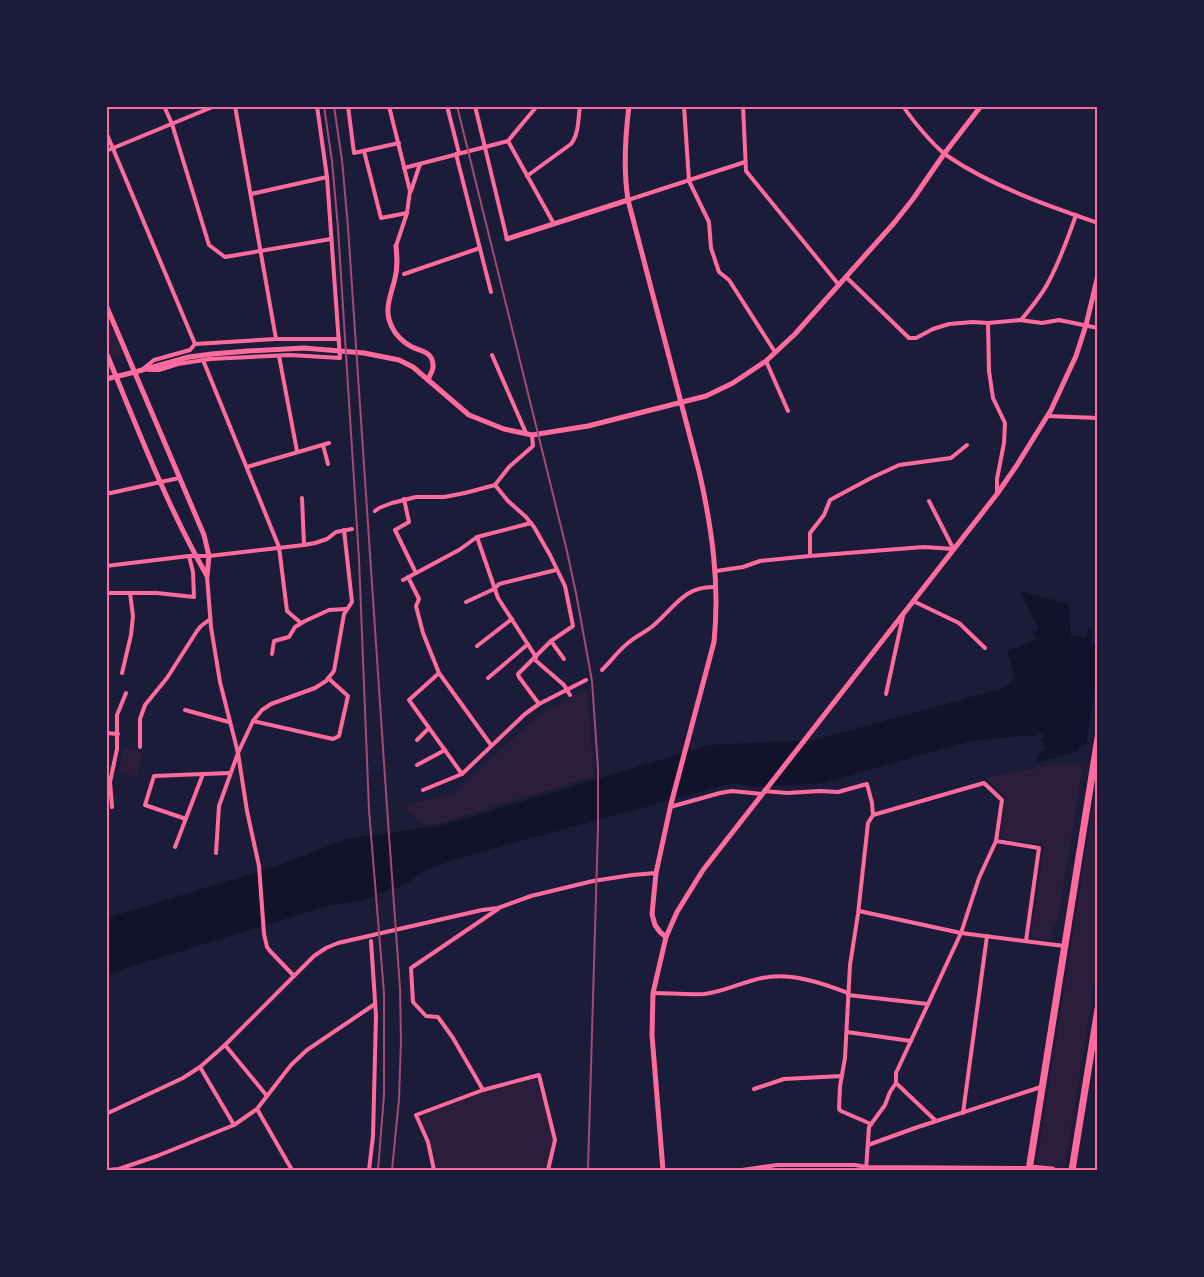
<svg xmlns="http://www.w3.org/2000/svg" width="1204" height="1277" font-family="Karla,sans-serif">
	<rect width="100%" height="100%" fill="#1b1b3a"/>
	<g fill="#2a1e3b">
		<path d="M106,314l18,41 -11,5 -6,-16z"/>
		<path d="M587,689l7,87 -157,48h-16l-18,-17 34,-10 15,-2 7,-5 6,-8 79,-71z"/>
		<path d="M123,748l18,4v11l-4,14 -18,-5z"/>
		<path d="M1057,764l26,1 -25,155 -6,9 -1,11 -17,-2 -3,-4 13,-89 -40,-6 -3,-4 5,-37 -21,-20z"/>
		<path d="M1097,780v188l-32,198 -1,2 -26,-3 -1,-3z"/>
		<path d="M535,1078l2,2 16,60 -7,30h-109l-7,-32 -11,-19 2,-4 67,-24z"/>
	</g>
	<path fill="#12122b" d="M1020,591l49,13 2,32 15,2 3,-10 4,1 -2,13 7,2 -1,97 -18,6 -2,5 -39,10 -1,-5 9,-10 -6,-6 4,-5 -6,-5 -6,7 -1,-3 -61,6 -147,42 -67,4 -24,-4 -273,75 -33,12 -20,14 -49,18 -27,3 -223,69v-56l167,-51 73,-28 97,-14 266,-80 105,-5 185,-51 9,-4 6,-9 -8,-25 29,-11 -3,-9 6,-2z"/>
	<path fill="#1b1b3a" d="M1097,672l1,68 -12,4z"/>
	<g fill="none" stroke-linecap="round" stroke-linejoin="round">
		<g stroke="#ff6b9d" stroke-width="4">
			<path d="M164,106l8,18 37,121 16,12 106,-18"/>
			<path d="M235,106l41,233"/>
			<path d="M348,106l6,47 45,-10"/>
			<path d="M389,106l21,85 -3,22 -11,33"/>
			<path d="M447,106l12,47"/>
			<path d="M475,106l32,133"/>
			<path d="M684,106l5,75 20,41 2,26 8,24 10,8 46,72"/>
			<path d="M743,106l3,65 93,114"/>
			<path d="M903,106c9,14 30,39 43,49 45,31 100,50 152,68"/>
			<path d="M106,132l89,212"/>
			<path d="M508,141l46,83"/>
			<path d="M106,151l109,-45"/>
			<path d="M364,151l17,67 26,-5"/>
			<path d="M456,154l35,138"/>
			<path d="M404,168l104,-27 29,-35"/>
			<path d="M527,176l44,-32c8,-10 7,-25 9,-38"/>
			<path d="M411,191l9,-27"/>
			<path d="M251,194l76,-17"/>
			<path d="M628,200l117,-38"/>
			<path d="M404,274l76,-26"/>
			<path d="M846,277l63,61h7l17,-9 16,-5 24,-2 15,1 32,-3 22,3 17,-3 39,8"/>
			<path d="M1021,320c10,-12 21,-25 28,-39 11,-21 19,-43 27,-66"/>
			<path d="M988,323l1,48 4,27 12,25 -1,20 -7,36v15"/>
			<path d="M492,355l34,78"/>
			<path d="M279,356l18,95"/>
			<path d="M203,360l76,187 8,64 14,12"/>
			<path d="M766,361l22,50"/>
			<path d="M143,369l11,-9 36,-10 5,-6 81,-5h63"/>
			<path d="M149,370h10l19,-6 32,-5 80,-4 50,3 -13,-181 -10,-71"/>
			<path d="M1048,416l50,2"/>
			<path d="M323,445l5,19"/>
			<path d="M247,467l82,-24"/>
			<path d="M495,485l13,16 18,16 8,10 16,28 15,31 8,40 -22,15 -33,33 1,3 20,27"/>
			<path d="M106,494l73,-16"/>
			<path d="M302,498l2,47"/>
			<path d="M404,499l5,23 -14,8 21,43"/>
			<path d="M929,501l24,47"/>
			<path d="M375,511l4,-3 13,-5 24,-6h28l21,-4 30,-8 14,-18 24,-21 -1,-11"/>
			<path d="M477,537l21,61 38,59"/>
			<path d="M810,556v-23l14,-18 6,-15 41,-22 28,-13 52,-7 16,-13"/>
			<path d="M106,566l83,-10h20l95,-11 11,-2 12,-4 9,-7 16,-3"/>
			<path d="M716,571l27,-4 17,-6 50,-5 88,-7 26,-2 30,2"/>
			<path d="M207,576l4,51 9,55 18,71 9,58 12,55 5,68 3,13 3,4 24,25"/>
			<path d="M408,577l11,22 -3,7 7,27 16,40 52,72"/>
			<path d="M403,580l56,-30 18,-13 54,-14"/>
			<path d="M106,593h51l37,4 -1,-25 -4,-16"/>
			<path d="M913,601l46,22 26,25"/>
			<path d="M466,602l28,-13 5,-5 57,-14"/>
			<path d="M551,641l13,18"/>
			<path d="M477,646l35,-27"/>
			<path d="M272,654l2,-13 15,-4 6,-10 10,-6 24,-11 17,-1"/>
			<path d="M534,659l30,26 6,10"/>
			<path d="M602,670c9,-9 16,-19 26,-27 8,-7 18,-11 26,-18 21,-18 30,-39 61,-38"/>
			<path d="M122,673l9,-38 2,-19 -3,-23"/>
			<path d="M439,673l-30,27 53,74"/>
			<path d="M488,678l40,-34"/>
			<path d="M886,694l17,-78"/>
			<path d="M185,710l44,12"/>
			<path d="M253,721l80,18 6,-3 9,-40 -20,-18"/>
			<path d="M106,733l12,1"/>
			<path d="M417,740l12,-12"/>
			<path d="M140,747v-28l5,-14 22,-27 30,-47 4,-5 8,-6"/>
			<path d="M417,765l28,-15"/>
			<path d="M203,774l27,-1"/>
			<path d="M423,790l39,-16 63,-60 14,-10 47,-24"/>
			<path d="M764,791l23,2 33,-2 18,1 29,-8 5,19 1,12 111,-32 18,17 -6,41 -17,37 -18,55 -65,140v10l-6,9 -5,13 -16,22 -3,43"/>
			<path d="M112,807l-2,-25 7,-33v-34l9,-22"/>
			<path d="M670,807l50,-14 12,-2 30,3"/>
			<path d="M996,841l43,7 -13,93"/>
			<path d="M175,847l28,-73 -49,2 -9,29 41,14"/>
			<path d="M216,853l3,-47 19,-53 15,-32 9,-11 9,-6 44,-16 11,-7 8,-10 10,-57 8,-12 -8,-72"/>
			<path d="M859,911l102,22 103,13"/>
			<path d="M653,993c16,0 34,2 51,1 20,-2 38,-12 58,-16 28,-6 60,5 86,15"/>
			<path d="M848,995l80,9"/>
			<path d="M847,1032l64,9"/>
			<path d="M225,1045l42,51"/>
			<path d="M200,1067l34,58"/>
			<path d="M896,1083l40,38"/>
			<path d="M754,1089l30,-10 58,-3"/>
			<path d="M483,1090l-30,-52 -15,-21 -12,-1 -13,-14 -2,-34 87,-59"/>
			<path d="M257,1109l35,61"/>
			<path d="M963,1113l24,-177"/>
			<path d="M106,1114l77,-36 17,-11 25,-22 89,-89 12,-8 12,-5 144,-33 16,-2 33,-12 62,-15 39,-6 24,-2"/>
			<path d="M871,1124l-30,-13 -2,-2 1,-23 5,-28 5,-93 8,-51 10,-91 5,-8"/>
			<path d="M868,1145l47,-17 126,-41"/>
			<path d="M108,1170l11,-1 38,-13 77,-31 23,-16 34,-44 16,-15 68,-46"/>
			<path d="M369,1170l4,-34 3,-120 -5,-75"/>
			<path d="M434,1170l-6,-28 -12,-27 67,-25 56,-15 16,65 -7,30"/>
			<path d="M742,1170l35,-5h78l12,2 162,1"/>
		</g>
		<g stroke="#ff6b9d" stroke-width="5">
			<path d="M629,106c-4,32 -6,62 -1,94l71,271c13,57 21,113 15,171l-43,162 -15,69 -4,41 3,11 5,7 6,5"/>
			<path d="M507,239l121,-39"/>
			<path d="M396,246c1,11 2,21 -1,32 -4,18 -12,32 -3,49 4,9 11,15 20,20 9,4 22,5 21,20 0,4 -4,9 -5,13"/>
			<path d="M106,305l98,230 5,21 -2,20"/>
			<path d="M106,352c31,75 60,152 100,222"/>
			<path d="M106,379l29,-7 54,-15 23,-3 36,-3 56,-3 60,5 35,7 14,7 56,48 35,14 28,6 56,-9 118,-30 27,-13 33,-22 29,-27 99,-111 19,-24 31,-45 37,-48"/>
			<path d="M663,1170l-11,-135 1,-42 13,-56 11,-25 26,-42 294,-376 20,-29 34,-55 25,-54 10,-31 12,-50"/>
		</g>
		<g stroke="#ff6b9d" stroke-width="7">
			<path d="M1030,1168l22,2"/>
			<path d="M1029,1170l69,-432"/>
			<path d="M1072,1170l26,-161"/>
		</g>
		<g stroke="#a44b75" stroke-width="2">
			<path d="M324,106l8,55 6,67 21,331 10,251 15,183v102l-6,75"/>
			<path d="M334,106l8,54 6,67 39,580 13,181 1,53 -2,58 -7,71"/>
			<path d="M457,106l109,441 10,46 16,88 6,87v59l-10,343"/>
		</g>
	</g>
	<rect width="1204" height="1277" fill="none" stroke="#1b1b3a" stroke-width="216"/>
	<rect x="108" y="108" width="988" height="1061" fill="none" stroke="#ff6b9d" stroke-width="2"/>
</svg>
